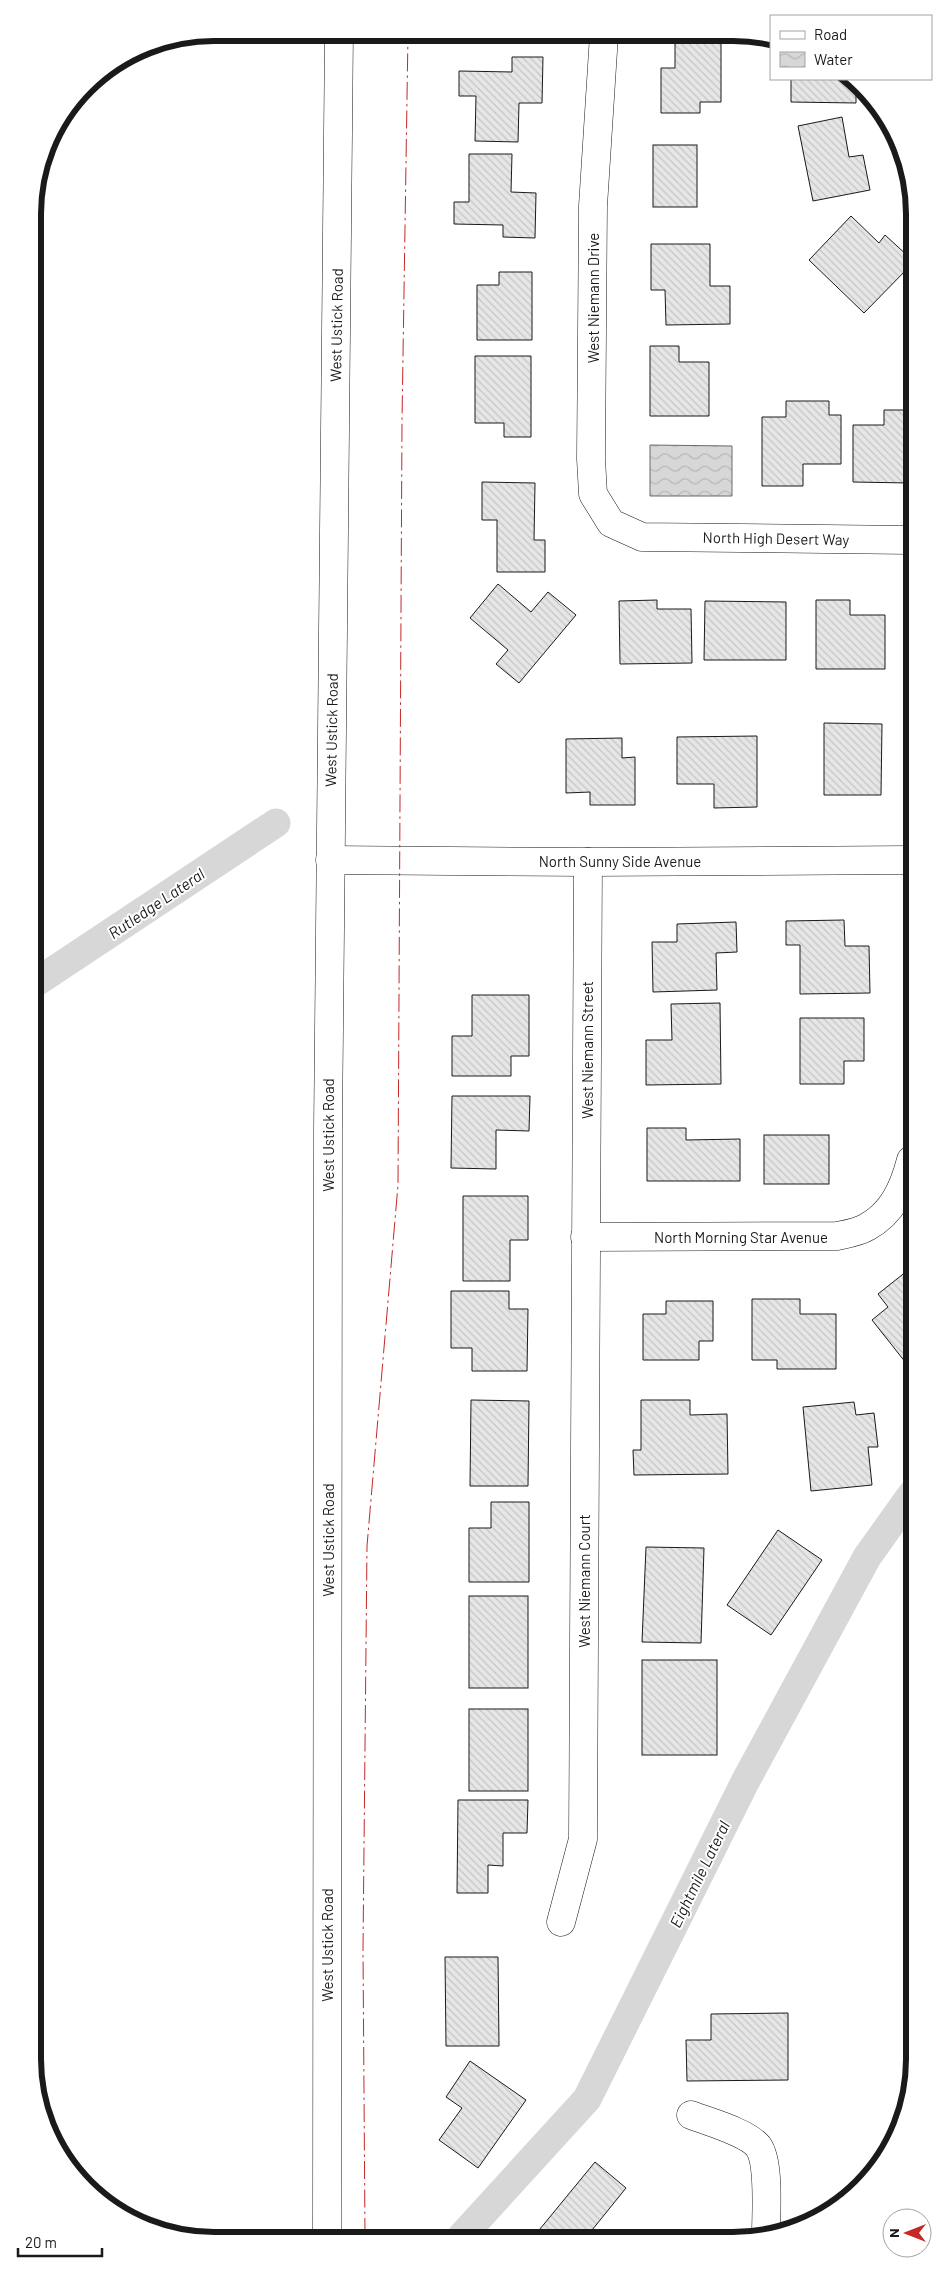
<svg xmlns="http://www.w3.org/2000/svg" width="947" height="2273" font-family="Barlow,sans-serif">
	<defs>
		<pattern id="water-waves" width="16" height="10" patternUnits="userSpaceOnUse" patternTransform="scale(1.25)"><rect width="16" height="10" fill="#d7d7d7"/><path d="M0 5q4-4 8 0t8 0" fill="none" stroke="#b8b8b8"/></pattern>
		<pattern id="building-back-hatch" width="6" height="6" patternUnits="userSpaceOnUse" patternTransform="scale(1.25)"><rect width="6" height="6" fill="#e6e6e6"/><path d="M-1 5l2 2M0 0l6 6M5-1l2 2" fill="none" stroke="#c5c5c5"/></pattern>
	</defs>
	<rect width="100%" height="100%" fill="#fff"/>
	<path fill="url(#water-waves)" stroke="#6a6a6a" d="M650,445l82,1v50h-82z"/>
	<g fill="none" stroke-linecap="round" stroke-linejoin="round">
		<g stroke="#d7d7d7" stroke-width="29">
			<path d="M35,983l241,-160"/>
			<path d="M462,2236l125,-137 158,-317 122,-225 45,-63"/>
		</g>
	</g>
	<g fill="url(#building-back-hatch)" stroke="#1a1a1a">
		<path d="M675,35l46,1v66h-21v11h-39v-45h14z"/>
		<path d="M512,57h31l-1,46h-23l-1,39 -43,-1 1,-45h-17v-25l53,1z"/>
		<path d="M791,79h61l4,3v21l-65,-1z"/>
		<path d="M842,117l7,40 14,-2 7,35 -57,11 -15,-75z"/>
		<rect x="653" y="145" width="44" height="62"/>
		<path d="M469,154h43l-1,38 25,1 -1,45 -32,-1v-12l-49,-1v-22h15z"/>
		<path d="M851,216l28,27 6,-8 24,22v10l-45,46 -55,-53z"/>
		<path d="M651,244h59v42h20v38l-64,1 -1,-35h-14z"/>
		<path d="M499,272h33v68h-55v-55h22z"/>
		<path d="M650,346h29v16h30v54h-59z"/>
		<path d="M475,356h56v81h-27v-14h-29z"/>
		<path d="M786,401h43v14h12v49h-38v22h-41v-69h24z"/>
		<path d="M884,410h25v73l-56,-1v-57h31z"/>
		<path d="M482,482l53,1 -1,57h11v32h-48v-52h-15z"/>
		<path d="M498,584l33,28 17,-20 28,23 -57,68 -23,-19 12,-14 -38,-32z"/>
		<path d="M657,600v9h34l1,54 -72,1 -1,-63z"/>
		<path d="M816,600h34v15h35v54h-69z"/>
		<path d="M705,601l81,1v58h-82z"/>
		<path d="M824,723l58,1 -1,71h-57z"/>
		<path d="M757,736v71l-43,1v-24h-37v-47z"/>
		<path d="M622,738v20l13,-1v48h-45v-13l-24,1v-54z"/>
		<path d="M844,920l1,26h24l1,47 -70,1v-49h-14v-24z"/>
		<path d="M736,922l1,30 -21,1 1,37 -64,2 -1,-50h25v-18z"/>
		<path d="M472,995h57v61h-18v20h-59v-40h20z"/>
		<path d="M720,1003l1,81 -75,1v-45h26l-1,-36z"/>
		<path d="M800,1018h64v43h-20v23h-44z"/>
		<path d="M452,1096h78l-1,35 -33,-1v39l-45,-1z"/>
		<path d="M647,1128h39v12l54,-1v42h-93z"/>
		<rect x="764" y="1135" width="65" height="49"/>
		<path d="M463,1196h65v44h-18v41h-47z"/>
		<path d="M912,1267v99l-2,2 -38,-48 16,-13 -10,-13z"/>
		<path d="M451,1291h58v18h19l-1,62h-55v-23h-21z"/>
		<path d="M752,1299h48v15h36v55h-59v-9h-25z"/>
		<path d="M666,1301h47v40h-14v19h-56v-46h23z"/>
		<path d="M471,1400l58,1 -1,85h-58z"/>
		<path d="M641,1400h49v15l37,-1 1,60 -94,1 -1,-25h8z"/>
		<path d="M854,1402l2,13 18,-2 4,34h-10l4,38 -61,6 -8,-84z"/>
		<path d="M491,1502h38v80h-60v-54h22z"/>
		<path d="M778,1530l44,30 -51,75 -44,-30z"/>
		<path d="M646,1547l58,1 -3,95 -59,-1z"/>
		<rect x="469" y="1596" width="59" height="92"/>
		<path d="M908,1638h5v70h-4z"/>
		<rect x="642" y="1660" width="75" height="95"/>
		<rect x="469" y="1709" width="59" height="82"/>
		<rect x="910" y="1718" width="3" height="53"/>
		<path d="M910,1780h3v56h-4z"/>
		<path d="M458,1800h70l-1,33h-24v33l-15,-1v28h-31z"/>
		<path d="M445,1957h53l1,89h-53z"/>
		<path d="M788,2013v67l-101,1 -1,-41h25v-26z"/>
		<path d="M470,2061l56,39 -48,68 -39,-28 23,-32 -16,-11z"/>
		<path d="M595,2162l31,26 -38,47h-53z"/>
	</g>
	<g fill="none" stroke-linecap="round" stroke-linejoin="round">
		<g stroke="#1a1a1a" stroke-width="29">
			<g id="minor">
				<path d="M604,35l-11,171 -2,253 2,35 18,29 31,14 268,3"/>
				<path d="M330,860l258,2 322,-2"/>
				<path d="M585,1237l252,-1c10,-2 22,-4 30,-9 26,-14 37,-40 44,-67"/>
				<path d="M561,1922l22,-83 5,-977"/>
				<path d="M691,2115c18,7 55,17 67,31 12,16 8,67 8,88"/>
			</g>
		</g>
		<g stroke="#1a1a1a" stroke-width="29">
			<path id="major" d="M327,2236l1,-1107 11,-1096"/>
		</g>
		<use href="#minor" stroke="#fff" stroke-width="28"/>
		<use href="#major" stroke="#fff" stroke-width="28"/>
		<path stroke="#c62828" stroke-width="1" stroke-dasharray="18 4 2.5 4" stroke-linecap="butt" d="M365,2236l-2,-287 4,-403 31,-361 4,-764 6,-387"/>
	</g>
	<g text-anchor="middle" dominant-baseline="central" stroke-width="4" stroke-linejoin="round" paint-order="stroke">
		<g font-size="15" fill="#1a1a1a" stroke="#fff">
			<text transform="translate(593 298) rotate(-90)">West Niemann Drive</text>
			<text transform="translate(336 325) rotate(-89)">West Ustick Road</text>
			<text transform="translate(776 538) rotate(1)">North High Desert Way</text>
			<text transform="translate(331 730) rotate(-89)">West Ustick Road</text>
			<text x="620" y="861">North Sunny Side Avenue</text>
			<text transform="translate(587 1050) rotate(-90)">West Niemann Street</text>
			<text transform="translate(328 1135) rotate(-90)">West Ustick Road</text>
			<text x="741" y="1237">North Morning Star Avenue</text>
			<text transform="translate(328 1540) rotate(-90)">West Ustick Road</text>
			<text transform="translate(584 1581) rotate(-90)">West Niemann Court</text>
			<text transform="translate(327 1945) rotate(-90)">West Ustick Road</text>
		</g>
		<g font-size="16" font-style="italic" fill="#1a1a1a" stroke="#fff">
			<text transform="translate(156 903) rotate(-34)">Rutledge Lateral</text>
			<text transform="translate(699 1874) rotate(-64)">Eightmile Lateral</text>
		</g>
	</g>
	<path d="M0 0H947V2273H0ZM214 41H733A173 173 0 0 1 906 214V2059A173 173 0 0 1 733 2232H214A173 173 0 0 1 41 2059V214A173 173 0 0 1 214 41Z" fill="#fff" fill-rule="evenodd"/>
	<path fill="none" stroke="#1a1a1a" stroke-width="6" d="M214 41H733A173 173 0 0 1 906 214V2059A173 173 0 0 1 733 2232H214A173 173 0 0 1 41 2059V214A173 173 0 0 1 214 41Z"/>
	<rect x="770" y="15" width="162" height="65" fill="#ffffff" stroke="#a3a3a3"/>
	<rect x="780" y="31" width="25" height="8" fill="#ffffff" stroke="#a3a3a3"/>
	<text x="814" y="40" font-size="15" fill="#1a1a1a">Road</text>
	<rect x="780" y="52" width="25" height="15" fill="url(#water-waves)" stroke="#a3a3a3"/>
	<text x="814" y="65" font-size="15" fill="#1a1a1a">Water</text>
	<g transform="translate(907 2233) rotate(270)"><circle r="24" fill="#ffffff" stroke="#a3a3a3"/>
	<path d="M0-4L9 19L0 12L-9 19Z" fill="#c62828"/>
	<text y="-8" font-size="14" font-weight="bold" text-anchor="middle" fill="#1a1a1a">N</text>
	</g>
	<path d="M18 2248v8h84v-8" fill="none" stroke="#1a1a1a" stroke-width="2.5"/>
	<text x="25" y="2248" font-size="15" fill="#1a1a1a" stroke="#ffffff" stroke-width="4" paint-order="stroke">20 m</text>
</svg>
